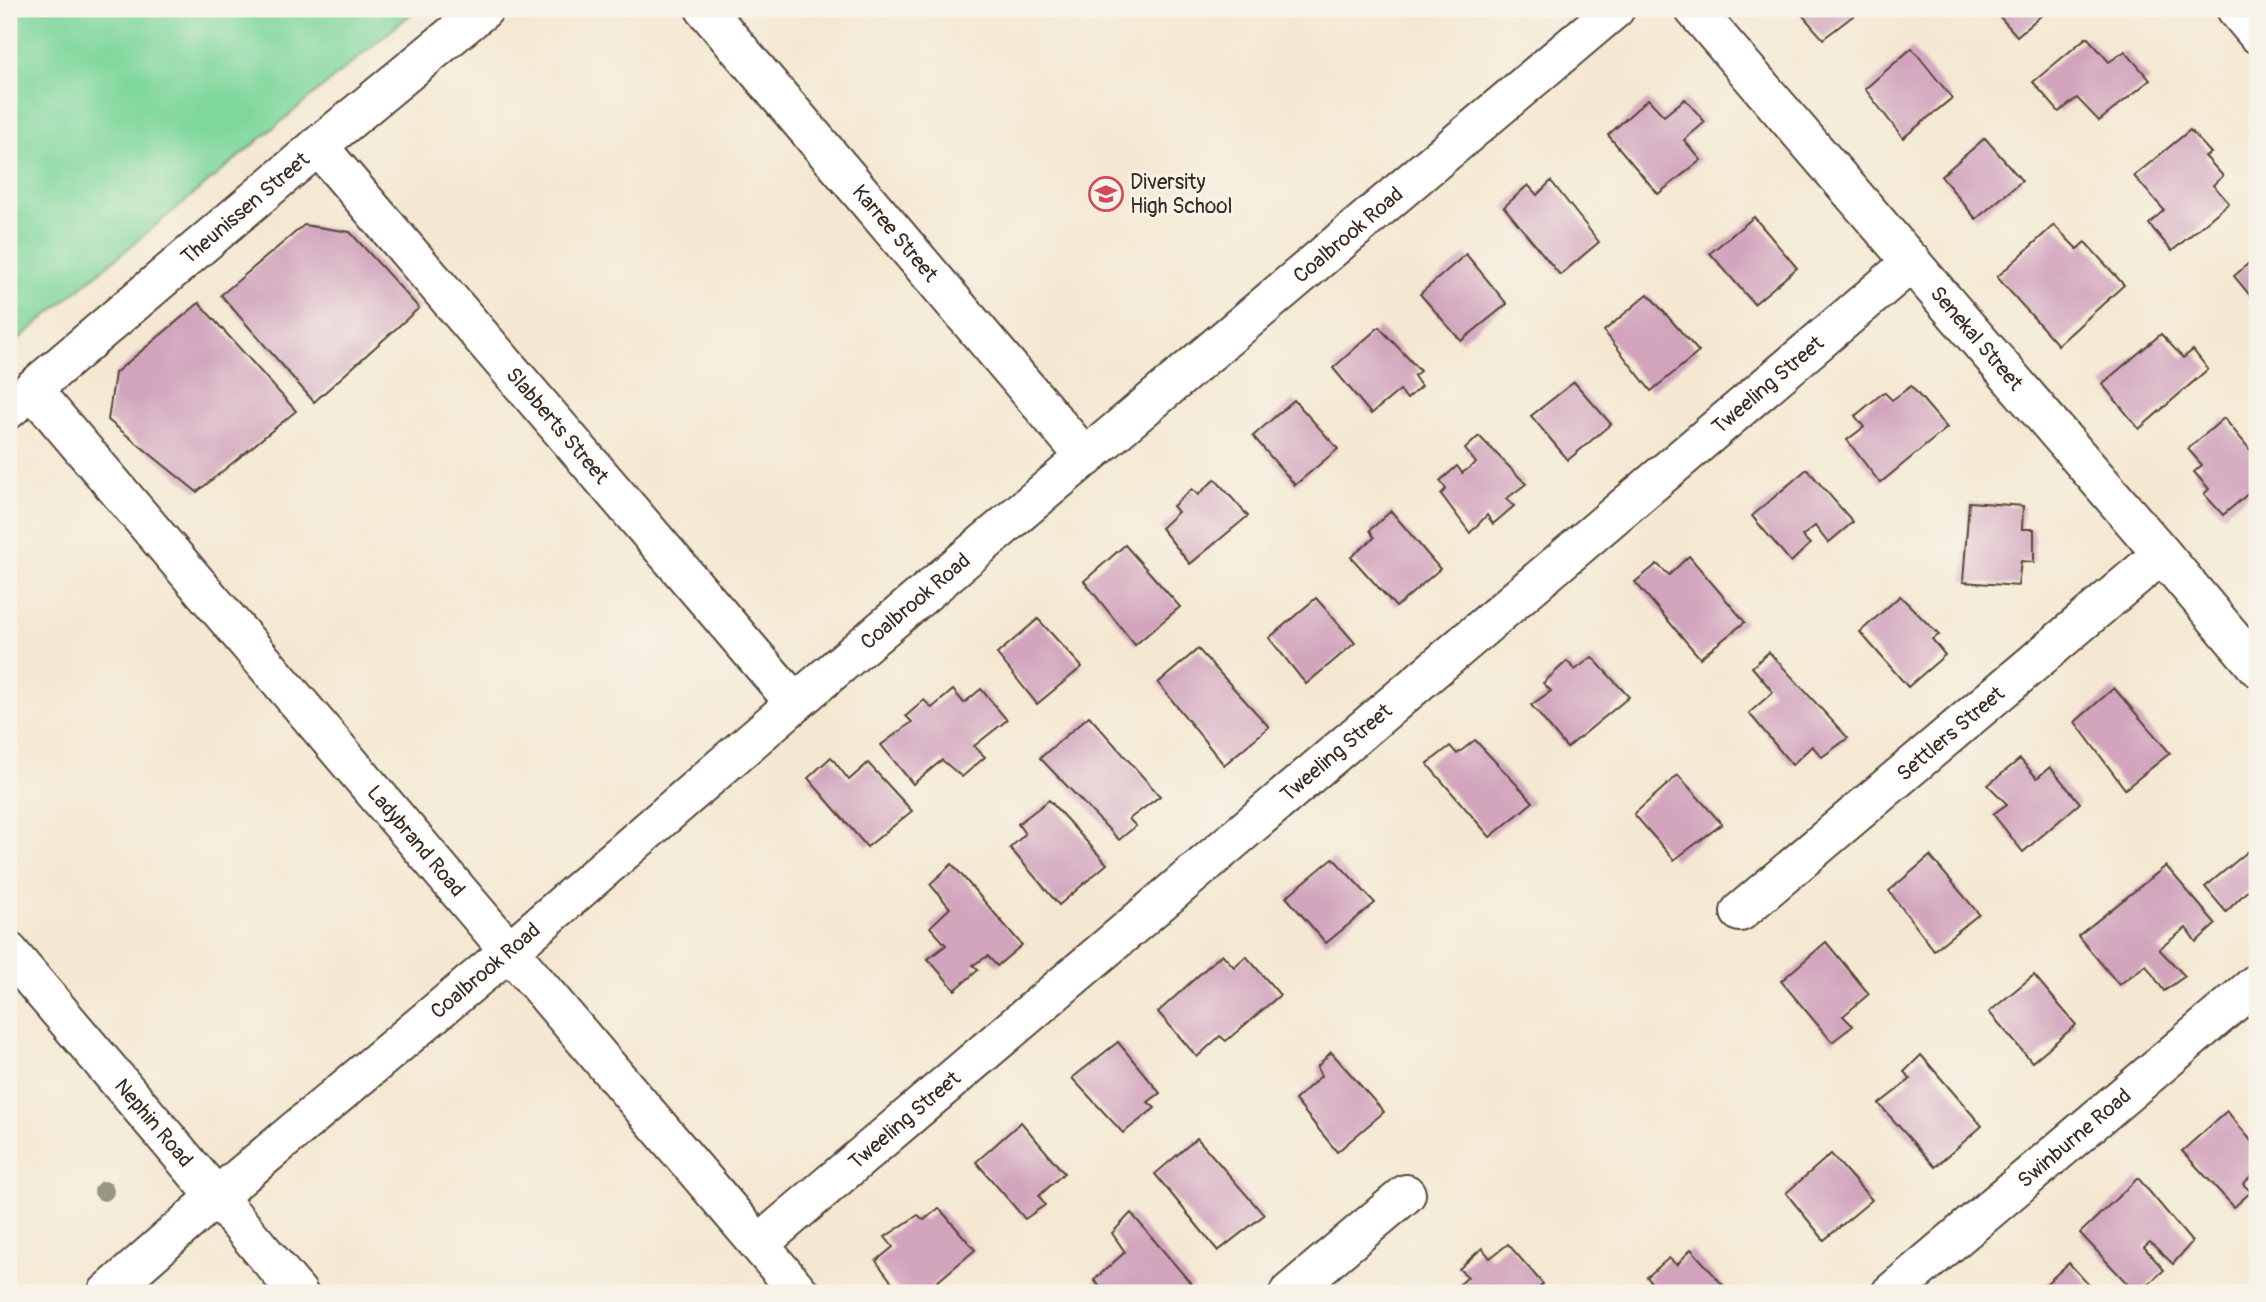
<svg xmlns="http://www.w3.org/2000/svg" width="2266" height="1302" font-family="Pangolin,sans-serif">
	<rect width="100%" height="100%" fill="#f7f3e8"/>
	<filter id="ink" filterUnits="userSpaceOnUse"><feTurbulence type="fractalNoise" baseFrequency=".0143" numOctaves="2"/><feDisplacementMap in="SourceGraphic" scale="14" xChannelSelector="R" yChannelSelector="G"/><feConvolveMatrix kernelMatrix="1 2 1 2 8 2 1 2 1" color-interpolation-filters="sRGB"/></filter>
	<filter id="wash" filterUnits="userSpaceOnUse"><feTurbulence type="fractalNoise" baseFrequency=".00686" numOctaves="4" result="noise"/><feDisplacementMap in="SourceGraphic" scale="28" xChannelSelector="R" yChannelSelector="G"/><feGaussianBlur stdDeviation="1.57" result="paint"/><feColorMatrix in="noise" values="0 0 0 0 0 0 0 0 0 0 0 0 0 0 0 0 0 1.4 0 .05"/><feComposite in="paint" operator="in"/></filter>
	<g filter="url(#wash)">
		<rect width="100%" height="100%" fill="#f4e8d2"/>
		<path fill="#7fd79c" stroke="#5d805d" stroke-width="2" d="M9,9h408l-408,338z"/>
		<g id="blocks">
			<g fill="#d2a5bd">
				<path d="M1797,9h65l-39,30z"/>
				<path d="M1993,9h56l-32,27z"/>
				<path d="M2087,37l22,25 16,-11 25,29 -51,41 -22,-23 -18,14 -26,-30z"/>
				<path d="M1912,48l40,50 -49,40 -38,-49z"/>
				<path d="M1648,99l16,17 21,-17 20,23 -21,18 17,20 -43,34 -50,-59z"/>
				<path d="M2190,130l21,23 -6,3 18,20 -10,9 16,18 -57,48 -23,-27 15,-14 -30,-34z"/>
				<path d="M1985,138l37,43 -46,38 -35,-43z"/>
				<path d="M1551,181l48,61 -39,33 -56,-68 24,-22 9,10z"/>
				<path d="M1754,217l43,51 -43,36 -44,-51z"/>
				<path d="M304,225l46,7 69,76 -105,94 -93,-107z"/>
				<path d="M2054,225l23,24 8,-7 39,43 -66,60 -61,-68z"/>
				<path d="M1466,254l41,50 -46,37 -41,-47z"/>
				<path d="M2257,256v48l-23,-28z"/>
				<path d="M1648,294l51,58 -48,39 -47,-60z"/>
				<path d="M199,303l97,108 -99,81 -89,-72 7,-47z"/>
				<path d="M1379,327l41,44 -6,5 7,10 -14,13 -7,-9 -29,24 -38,-46z"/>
				<path d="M2161,334l22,24 10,-8 15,19 -69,60 -37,-45z"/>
				<path d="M1574,382l37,42 -43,36 -37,-44z"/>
				<path d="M1911,386l36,42 -67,55 -33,-43 17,-13 -9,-11 29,-24 8,8z"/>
				<path d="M1294,400l44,49 -43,36 -42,-49z"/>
				<path d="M2224,418l33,40v28l-34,29 -19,-21 5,-5 -15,-17 8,-7 -14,-16z"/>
				<path d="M1479,436l47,48 -20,15 8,7 -21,18 -6,-9 -17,18 -29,-39 5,-5 -6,-8 17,-15 5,7 14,-10 -11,-14z"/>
				<path d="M1807,469l46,53 -25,21 -13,-17 -13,10 8,8 -19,18 -39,-46z"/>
				<path d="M1215,479l33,37 -58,48 -29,-36 17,-16 -5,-6 19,-17 6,6z"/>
				<path d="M1969,502l54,4 -1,23h12v33l-13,-1 -3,25 -55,-4z"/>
				<path d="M1391,511l49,58 -44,38 -45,-50 23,-19 -4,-8z"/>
				<path d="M1125,545l55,62 -45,38 -51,-64z"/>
				<path d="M1689,556l56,66 -45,36 -65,-76 22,-18 12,11z"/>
				<path d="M1900,596l39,39 -7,4 13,16 -37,32 -48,-55z"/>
				<path d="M1316,598l39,45 -49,41 -37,-46z"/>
				<path d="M1038,619l44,48 -45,37 -40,-50z"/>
				<path d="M1198,649l71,78 -45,38 -66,-82z"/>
				<path d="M1769,652l79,86 -26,19 -10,-11 -20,19 -43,-52 24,-21 -21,-25z"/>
				<path d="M1592,657l37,40 -62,51 -36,-43 20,-14 -8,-8 24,-22 8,9z"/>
				<path d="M2114,688l56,65 -45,36 -50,-67z"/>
				<path d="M981,689l26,31 -33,26 11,11 -23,20 -20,-17 -29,24 -32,-39 31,-23 -6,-6 18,-16 8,8 21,-18 11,13z"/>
				<path d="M1089,716l71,80 -31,23 7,7 -17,14 -79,-82z"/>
				<path d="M1475,740l58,62 -43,35 -63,-73 23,-18 7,8z"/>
				<path d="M831,757l18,23 19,-17 44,48 -45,36 -59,-69z"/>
				<path d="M2020,759l17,19 13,-11 30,36 -57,49 -30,-38 14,-10 -19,-19z"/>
				<path d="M1678,775l44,49 -48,36 -40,-46z"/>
				<path d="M1049,800l58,64 -48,41 -49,-57 15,-14 -7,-10z"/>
				<path d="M2257,844v46l-4,-5 -27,27 -21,-25z"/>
				<path d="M1930,856l49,58 -45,36 -45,-59z"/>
				<path d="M1333,858l42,45 -49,40 -40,-46z"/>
				<path d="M952,864l70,81 -25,21 -9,-10 -15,9 5,5 -23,20 -27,-31 18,-14 -16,-18 20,-19 -20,-24z"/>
				<path d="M2166,866l50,58 -20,18 -10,-14 -27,21 26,27 -21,15 -18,-26 -27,20 -41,-49z"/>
				<path d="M1826,942l43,52 -26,22 10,10 -21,16 -51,-61z"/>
				<path d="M1222,954l12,13 12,-11 34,39 -54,46 -6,-5 -23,21 -39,-45z"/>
				<path d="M2034,975l42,50 -44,37 -43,-50z"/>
				<path d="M1118,1042l42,51 -12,9 7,6 -32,25 -51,-55z"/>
				<path d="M1331,1052l53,60 -47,40 -42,-52 26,-24 -4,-9z"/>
				<path d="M1921,1055l61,71 -47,41 -56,-63 32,-25 -7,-7z"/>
				<path d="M2227,1111l30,37v23l-14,13 8,8 -17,15 -52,-56z"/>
				<path d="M1021,1122l43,51 -25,23 6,9 -20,14 -49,-57z"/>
				<path d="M1197,1138l67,77 -46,36 -63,-77z"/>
				<path d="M1831,1154l41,46 -48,40 -38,-47z"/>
				<path d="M2138,1178l54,64 -19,22 -23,-22 -6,5 20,23 -25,23h-3l-56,-60z"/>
				<path d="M939,1208l36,42 -51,43h-24l-24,-32 17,-14 -8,-10 33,-22 6,5z"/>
				<path d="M1131,1213l63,74 -7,6h-82l-11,-13 31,-28 -13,-19z"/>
				<path d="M1508,1244l35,40 -3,3 6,6h-96l18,-16 -9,-8 23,-21 8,10z"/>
				<path d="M1691,1249l39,44h-82l-4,-4 8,-6 -5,-6 22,-19 8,7z"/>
				<path d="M2069,1263l27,30h-60z"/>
			</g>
		</g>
	</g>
	<g filter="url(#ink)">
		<use href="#blocks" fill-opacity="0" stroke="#574639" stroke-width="2"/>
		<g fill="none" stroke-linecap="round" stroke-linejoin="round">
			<g stroke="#574639" stroke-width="42">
				<g id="minor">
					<path id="s1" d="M705,9l381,449"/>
					<path id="s2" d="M1694,9l468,545 95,113"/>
					<path d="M2236,9l21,25"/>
					<path id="s3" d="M318,146l477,557"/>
					<path id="s4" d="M32,389l768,904"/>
					<path id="s5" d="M9,409l309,-263 166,-137"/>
					<path id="s6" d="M1740,912l422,-358"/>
					<path id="s7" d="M9,952l289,341"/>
					<path id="s8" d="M759,1244l1153,-982"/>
					<path id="s9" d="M107,1293l109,-96 293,-246 286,-248 820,-694"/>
					<path d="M1289,1293l117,-99"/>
					<path id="s10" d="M1891,1293l366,-310"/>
				</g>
			</g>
			<use href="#minor" stroke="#fff" stroke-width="38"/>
		</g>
		<circle fill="#989781" cx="104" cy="1191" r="10"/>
	</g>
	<defs>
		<g id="school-ring" transform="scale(1.75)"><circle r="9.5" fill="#f7f3e8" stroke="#d1495b" stroke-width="1.5"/><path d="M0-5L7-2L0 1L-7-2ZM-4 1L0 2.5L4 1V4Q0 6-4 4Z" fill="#d1495b"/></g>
	</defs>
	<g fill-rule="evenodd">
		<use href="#school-ring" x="1106" y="194"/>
	</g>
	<g text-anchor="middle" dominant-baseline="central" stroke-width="6" stroke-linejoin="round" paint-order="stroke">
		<g font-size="21" fill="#3b2a1e" stroke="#f7f3e8" text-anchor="start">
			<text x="1130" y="182">Diversity<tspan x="1130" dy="24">High School</tspan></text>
		</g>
		<g font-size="21" fill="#3b2a1e" stroke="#f7f3e8">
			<text stroke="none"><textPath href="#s5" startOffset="310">Theunissen Street</textPath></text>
			<text stroke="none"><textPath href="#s1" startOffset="294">Karree Street</textPath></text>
			<text stroke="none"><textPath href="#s9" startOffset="1631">Coalbrook Road</textPath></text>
			<text stroke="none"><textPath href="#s2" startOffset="434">Senekal Street</textPath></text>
			<text stroke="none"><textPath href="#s8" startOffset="1325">Tweeling Street</textPath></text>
			<text stroke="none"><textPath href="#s3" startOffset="368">Slabberts Street</textPath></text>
			<text stroke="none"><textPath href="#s9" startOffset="1064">Coalbrook Road</textPath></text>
			<text stroke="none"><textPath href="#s6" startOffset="276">Settlers Street</textPath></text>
			<text stroke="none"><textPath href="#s8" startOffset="758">Tweeling Street</textPath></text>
			<text stroke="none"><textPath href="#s4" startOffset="593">Ladybrand Road</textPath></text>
			<text stroke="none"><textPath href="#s9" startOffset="497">Coalbrook Road</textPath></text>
			<text stroke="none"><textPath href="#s8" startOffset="191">Tweeling Street</textPath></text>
			<text stroke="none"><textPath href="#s7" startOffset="224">Nephin Road</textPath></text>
			<text stroke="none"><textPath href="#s10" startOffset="240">Swinburne Road</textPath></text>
		</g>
	</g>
	<rect width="2266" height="1302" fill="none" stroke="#f7f3e8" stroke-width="35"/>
</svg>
